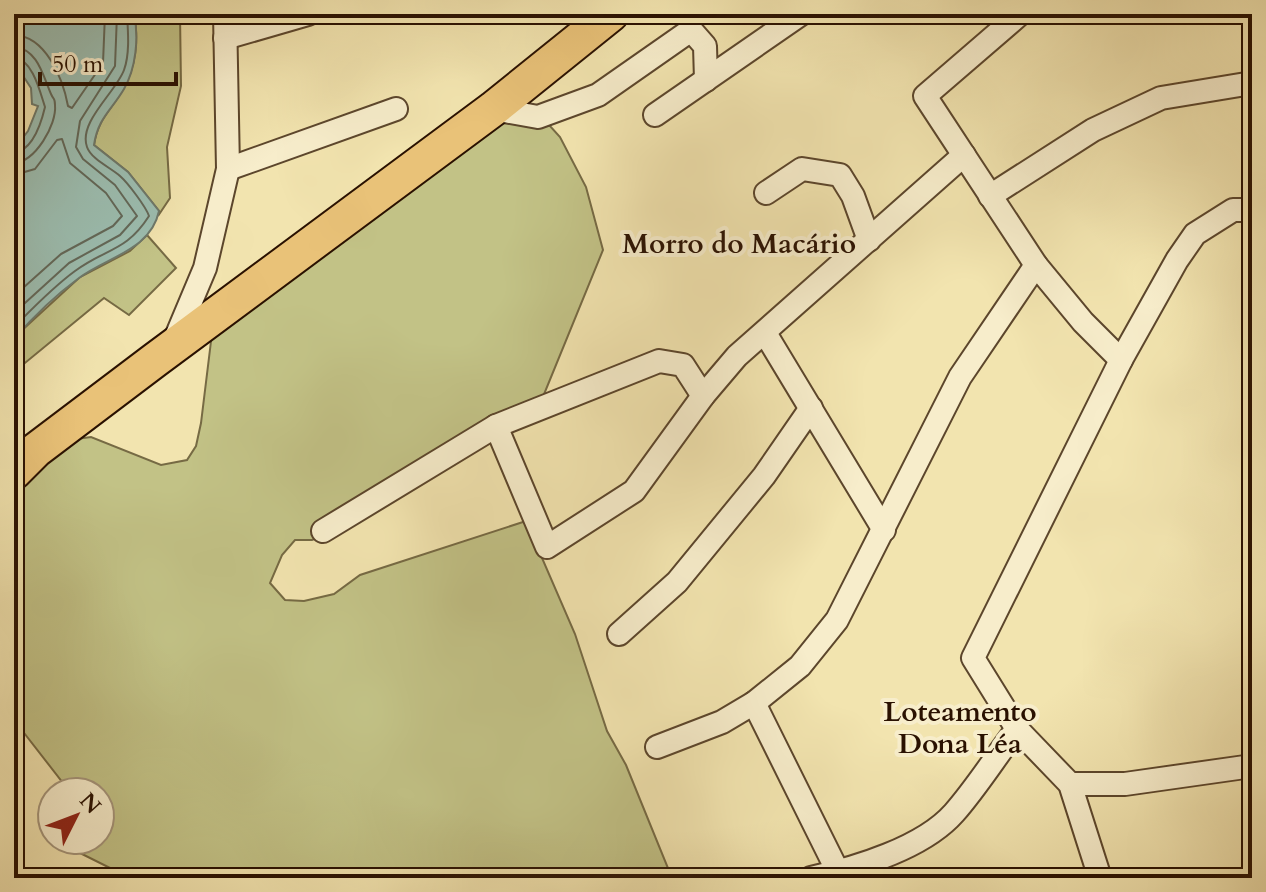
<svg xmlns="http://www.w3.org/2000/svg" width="1266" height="892" font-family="Cardo,serif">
	<rect width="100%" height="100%" fill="#f2e4af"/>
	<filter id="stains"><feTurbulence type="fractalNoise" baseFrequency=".0025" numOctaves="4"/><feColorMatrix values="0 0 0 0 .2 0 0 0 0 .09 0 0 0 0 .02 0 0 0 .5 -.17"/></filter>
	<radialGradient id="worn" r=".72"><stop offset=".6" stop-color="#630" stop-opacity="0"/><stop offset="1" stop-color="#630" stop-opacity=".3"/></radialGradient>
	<g fill="#c2c286" stroke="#766a44" stroke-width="2">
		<path d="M134,14h46l1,72 -14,61 3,51 -12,18 1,-5 -31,-39 -34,-27c4,-27 17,-34 29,-56 13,-21 16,-51 11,-75z"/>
		<path d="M513,104l18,1 29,32 26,50 17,63 -65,159 -200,120 -26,11h-17l-13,15 -12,28 15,17 19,1 30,-7 26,-19 166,-54 49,113 32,97 19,34 46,113h-542l-64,-32 4,-6h30v-48h-30l-56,-72v-242l33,-35 44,-6 70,28 26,-5 9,-14 5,-23 12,-98z"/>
		<path d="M147,235l29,33 -47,47 -25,-17 -90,74v-33l5,-6 61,-56 50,-26z"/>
	</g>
	<path fill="#9cbeb1" stroke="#6e796b" stroke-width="2" d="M14,14h120c5,24 2,54 -10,75 -13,22 -26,29 -30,56l34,27 31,39c-8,39 -52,46 -80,67 -23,17 -46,39 -65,61v-190l14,-18 10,-25 -6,-2 -1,-16 -17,-26z"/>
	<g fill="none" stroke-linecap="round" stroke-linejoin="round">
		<g stroke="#636859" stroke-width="2">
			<path d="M14,35c32,1 49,44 54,71l4,2 31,-45 2,-49"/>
			<path d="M14,47c24,2 29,29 37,47 3,7 4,3 4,11 2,20 -20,57 -41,58"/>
			<path d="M14,57c19,3 26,35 31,50 -4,17 -12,43 -31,46"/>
			<path d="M14,175l21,-6 22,-29 5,-1 8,24 36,30 16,23 -9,10 -52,28 -47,42"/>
			<path d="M14,313l55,-50 51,-28 17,-19 -22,-31 -32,-26 -7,-12 4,-26 35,-55 2,-52"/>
			<path d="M14,327c19,-19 39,-40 61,-56 31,-23 51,-19 74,-55 -3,-9 -21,-33 -29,-40 -9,-8 -29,-17 -33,-29 -9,-25 29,-55 37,-77 6,-16 4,-39 3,-56"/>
		</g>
		<g stroke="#5c462c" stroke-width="26">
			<g id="street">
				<path d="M1020,14l-95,82 111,169 47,57 38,38"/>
				<path d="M225,38l83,-24"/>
				<path d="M493,109l45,8 60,-22 93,-65 14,16 1,34"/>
				<path d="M655,115l146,-101"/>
				<path d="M228,169l168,-60"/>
				<path d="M766,193l36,-24 38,6 13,21 16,44"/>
				<path d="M990,196l103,-66 68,-32 91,-15"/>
				<path d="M765,333l119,197"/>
				<path d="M173,344l32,-76 23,-99 -3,-155"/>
				<path d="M496,426l51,121 87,-56 69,-95 34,-40 227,-201"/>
				<path d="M323,531l173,-105 163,-65 24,4 20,31"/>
				<path d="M619,634l58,-52 87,-106 47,-68"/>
				<path d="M754,703l84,169"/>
				<path d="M657,747l65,-25 32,-19 46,-37 37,-46 123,-243 76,-112"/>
				<path d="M1070,784h55l127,-18"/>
				<path d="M811,878c45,-10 112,-30 143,-65 23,-26 42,-57 63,-84"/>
				<path d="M1100,878l-30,-94 -53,-55 -44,-71 148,-298 56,-100 18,-26 38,-24h19"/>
			</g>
		</g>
		<g stroke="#2a1101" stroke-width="38">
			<path id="primary" d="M14,472l22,-22 119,-90 338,-251 118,-95"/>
		</g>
		<use href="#street" stroke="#f7edcb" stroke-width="22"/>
		<use href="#primary" stroke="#e9c278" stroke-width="34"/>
	</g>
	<g text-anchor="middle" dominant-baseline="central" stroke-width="8" stroke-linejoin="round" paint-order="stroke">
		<g font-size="28" font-weight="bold" fill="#2a1101" stroke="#f7edcb">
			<text x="739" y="244">Morro do Macário</text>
			<text x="960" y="712">Loteamento<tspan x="960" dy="32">Dona Léa</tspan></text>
		</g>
	</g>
	<rect width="1266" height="892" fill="none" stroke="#f2e4af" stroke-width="48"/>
	<rect x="16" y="16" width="1234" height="860" fill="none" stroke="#2a1101" stroke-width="4"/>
	<rect x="24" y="24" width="1218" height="844" fill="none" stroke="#2a1101" stroke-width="2"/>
	<g transform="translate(76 816) rotate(48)"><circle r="38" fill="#f7edcb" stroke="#a5957a" stroke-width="2"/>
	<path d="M0-6L14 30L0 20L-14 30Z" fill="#8f2418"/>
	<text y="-12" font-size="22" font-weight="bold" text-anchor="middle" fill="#2a1101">N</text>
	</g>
	<path d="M40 72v12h136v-12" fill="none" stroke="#2a1101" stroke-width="4"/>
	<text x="52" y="72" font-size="24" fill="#2a1101" stroke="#f7edcb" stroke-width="6" paint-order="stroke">50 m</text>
	<rect width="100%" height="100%" filter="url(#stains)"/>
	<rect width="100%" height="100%" fill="url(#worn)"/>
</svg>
